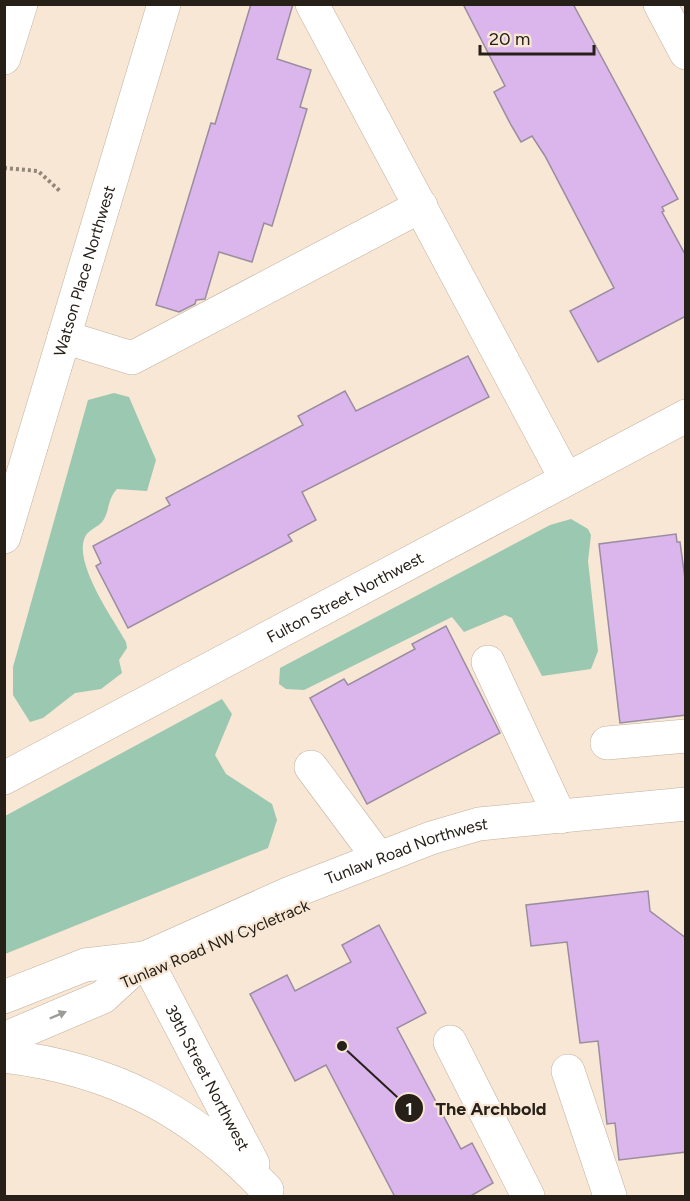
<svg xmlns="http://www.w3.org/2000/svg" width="690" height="1201" font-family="Figtree,sans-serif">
	<rect width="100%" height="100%" fill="#f7e7d4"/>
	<g fill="#9ac8b0">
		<path d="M114,393l15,4 27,63 -9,31 -30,-2c-10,10 -7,23 -15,33 -4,5 -14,8 -17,15 -12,26 28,82 41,105l1,6 -8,12 3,13 -21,16 -26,4 -32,25 -13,4 -17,-27v-28l75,-267z"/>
		<path d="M571,519l17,10 3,6 -3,26 10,90 -7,18 -49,7 -30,-58 -7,-3 -41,17 -12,-15 -148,73 -18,-1 -7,-5 1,-16 270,-143z"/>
		<path d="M222,699l10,15 -17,41 11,19 46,30 5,16 -9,28 -263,106v-138z"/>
	</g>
	<g fill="#dbb6ec" stroke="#9a8d9f" stroke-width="1.5">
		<path d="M251,4h42l-16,55 34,11 -11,37 7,2 -35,117 -8,-3 -12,39 -33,-10 -14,47 -9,1 -1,4 -16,8 -23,-7 55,-182 4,1z"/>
		<path d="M463,4h110l105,195 -16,8 2,4 -2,1 24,44v60l-88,46 -28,-51 44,-23 -69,-132 -13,-20 -11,6 -10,-17 -17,-33 11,-6z"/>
		<path d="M468,356l21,41 -187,95 14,28 -28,15 4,6 -164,87 -32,-62 5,-3 -8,-17 77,-41 -4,-7 137,-73 -5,-9 47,-25 11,20z"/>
		<path d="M676,534l1,8h3l6,44v129l-66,8 -21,-179z"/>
		<path d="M446,626l54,107 -133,71 -57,-106 34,-19 4,6 67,-36 -3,-5z"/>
		<path d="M648,891l2,20 36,27v214l-67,8 -4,-37 -8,1 -9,-83 -18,2 -13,-101 -36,4 -5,-41z"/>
		<path d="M379,925l47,88 -29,15 64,121 11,-6 21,40 -24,14h-74l-69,-132 -31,16 -45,-87 37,-19 8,16 56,-29 -9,-17z"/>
	</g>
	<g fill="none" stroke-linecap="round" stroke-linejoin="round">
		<g stroke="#c0b19e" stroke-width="34">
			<g id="minor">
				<path d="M312,4l254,475"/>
				<path d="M660,4l26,49"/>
				<path d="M4,58l17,-54"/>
				<path d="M64,337l68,21 289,-152"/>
				<path id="s1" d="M4,537l160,-533"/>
				<path d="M488,662l72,155"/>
				<path d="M607,743l79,-7"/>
				<path d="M311,767l67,90"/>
				<path id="s2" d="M4,778l682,-362"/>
				<path id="s3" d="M145,958l108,206"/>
				<path d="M4,997l81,-32 60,-7"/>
				<path id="s4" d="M4,1039l99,-42 42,-39 145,-65 141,-55 48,-14 207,-20"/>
				<path d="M450,1042l78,154"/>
				<path d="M4,1056c109,13 189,55 263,134"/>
				<path d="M568,1071l42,125"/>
			</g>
		</g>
		<path stroke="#928679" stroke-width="4" stroke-dasharray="3 3" stroke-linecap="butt" d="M4,168l34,3 23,21"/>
		<use href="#minor" stroke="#fff" stroke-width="33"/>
	</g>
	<defs><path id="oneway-solid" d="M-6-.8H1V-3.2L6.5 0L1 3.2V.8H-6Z" transform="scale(1.5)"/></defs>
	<use fill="#9d9b98" href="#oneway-solid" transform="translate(58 1015) rotate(-23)"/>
	<g text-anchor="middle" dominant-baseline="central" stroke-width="4.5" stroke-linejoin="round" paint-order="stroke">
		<g font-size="16" fill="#262019" stroke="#f7e7d4">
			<text stroke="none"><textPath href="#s1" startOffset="278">Watson Place Northwest</textPath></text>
			<text stroke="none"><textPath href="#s2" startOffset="386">Fulton Street Northwest</textPath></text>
			<text stroke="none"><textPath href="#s4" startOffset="448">Tunlaw Road Northwest</textPath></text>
			<text transform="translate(215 944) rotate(-23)">Tunlaw Road NW Cycletrack</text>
			<text stroke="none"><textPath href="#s3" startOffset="135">39th Street Northwest</textPath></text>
		</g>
	</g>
	<path fill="none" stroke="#262019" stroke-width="2" d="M342 1046L409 1108"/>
	<g fill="#262019" stroke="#f7e7d4" stroke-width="2">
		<circle cx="342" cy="1046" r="6"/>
		<circle cx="409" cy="1108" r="15"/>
	</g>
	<g font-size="18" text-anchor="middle" font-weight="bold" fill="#fff">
		<text x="409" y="1115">1</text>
	</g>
	<g font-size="18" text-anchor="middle" font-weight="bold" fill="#262019" stroke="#f7e7d4" stroke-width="4.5" stroke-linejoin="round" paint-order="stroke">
		<text x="491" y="1115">The Archbold</text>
	</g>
	<rect width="690" height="1201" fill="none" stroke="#262019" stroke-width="12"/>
	<path d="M480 45v9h114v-9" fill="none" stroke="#262019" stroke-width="3"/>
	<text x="489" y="45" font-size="18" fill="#262019" stroke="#f7e7d4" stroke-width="4.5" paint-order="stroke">20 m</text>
</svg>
